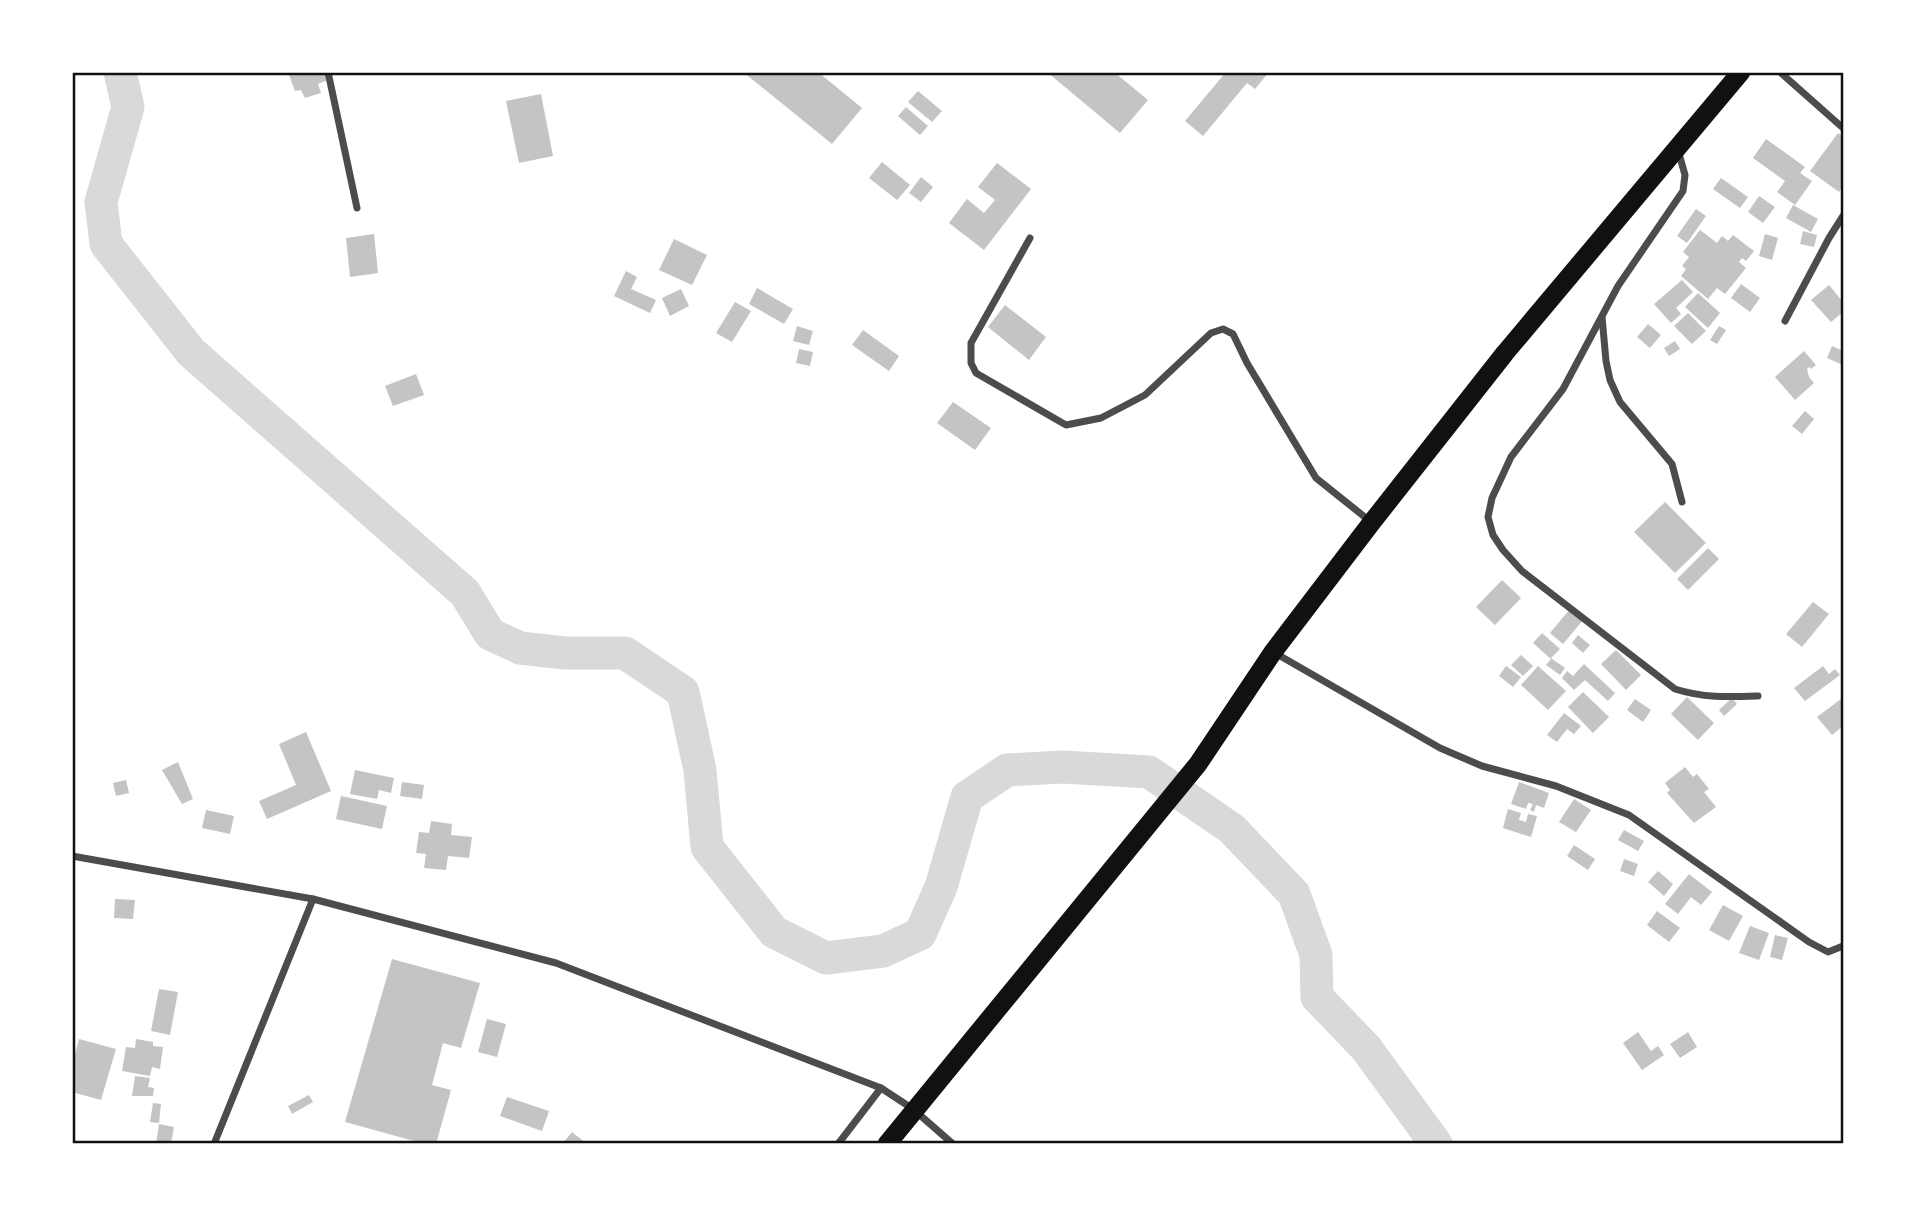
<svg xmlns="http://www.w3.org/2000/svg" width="1915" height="1216" font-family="'PT Sans',sans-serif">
	<rect width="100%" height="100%" fill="#fff"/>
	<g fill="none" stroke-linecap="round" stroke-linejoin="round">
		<path stroke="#d9d9d9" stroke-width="33" d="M120,72l8,35 -27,95 5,42 85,108 274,241 25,41 30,14 45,5h60l58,39 17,78 7,77 67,85 52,26 57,-7 37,-17 21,-47 26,-90 40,-27 56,-3 86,5 83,57 62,65 22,61 1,42 49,51 70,96"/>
	</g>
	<g fill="#c4c4c4">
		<path d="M288,72h37l3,8 -10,4 3,9 -16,5 -4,-8 -6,1z"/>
		<path d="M743,72h75l44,36 -30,36z"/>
		<path d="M1047,72h67l34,28 -28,33z"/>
		<path d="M1226,72h43l-14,17 -8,-6 -44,53 -18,-15z"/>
		<path d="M918,91l24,20 -10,11 -24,-20z"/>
		<path d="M541,94l12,62 -34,7 -13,-62z"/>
		<path d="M906,107l22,19 -8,9 -22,-19z"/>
		<path d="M1838,133l5,4v48l-4,7 -29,-21z"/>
		<path d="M1766,139l39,28 -5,6 12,8 -17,24 -18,-13 8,-11 -32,-23z"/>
		<path d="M882,162l28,23 -13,15 -28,-22z"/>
		<path d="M997,163l34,26 -47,61 -35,-27 18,-24 17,14 11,-13 -17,-13z"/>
		<path d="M921,177l12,10 -12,15 -12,-9z"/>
		<path d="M1721,178l27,19 -8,11 -27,-19z"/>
		<path d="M1759,196l16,11 -12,16 -15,-11z"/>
		<path d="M1793,205l25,14 -7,13 -25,-14z"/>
		<path d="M1696,209l10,7 -19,27 -10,-7z"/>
		<path d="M1700,230l17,13 5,-7 6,5 5,-6 21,16 -8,10 -4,-3 -3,4 7,6 -21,26 -8,-6 -9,11 -27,-23 5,-7 -4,-3 7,-9 -6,-5z"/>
		<path d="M1803,231l14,4 -3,12 -14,-3z"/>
		<path d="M374,234l4,39 -28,4 -4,-39z"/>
		<path d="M1765,234l13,4 -6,22 -13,-4z"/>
		<path d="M674,239l33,16 -15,30 -33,-15z"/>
		<path d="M626,271l11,6 -6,12 25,11 -6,13 -36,-17z"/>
		<path d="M1682,280l11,12 -17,16 5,6 -10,9 -17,-19z"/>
		<path d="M1741,284l19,14 -10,14 -19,-14z"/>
		<path d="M1829,285l14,17v10l-12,10 -20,-22z"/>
		<path d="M757,288l36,21 -9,15 -35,-20z"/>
		<path d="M681,289l8,17 -19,10 -8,-18z"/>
		<path d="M1698,293l22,20 -12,15 -23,-21z"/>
		<path d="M735,302l16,9 -19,31 -16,-9z"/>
		<path d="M1005,305l41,32 -17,23 -41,-33z"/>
		<path d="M1688,313l18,18 -14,13 -18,-18z"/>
		<path d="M1648,324l13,11 -11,13 -13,-11z"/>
		<path d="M797,326l16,5 -4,14 -16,-4z"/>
		<path d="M1719,326l7,4 -9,14 -7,-4z"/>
		<path d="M863,330l36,26 -10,15 -37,-26z"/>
		<path d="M1675,341l5,8 -11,7 -5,-8z"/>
		<path d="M1832,346l11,5v14l-16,-7z"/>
		<path d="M799,349l14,3 -3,14 -14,-3z"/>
		<path d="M1804,351l12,14 -5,4 -2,-2 -2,2 2,8 5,6 -19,17 -20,-23z"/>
		<path d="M416,374l8,21 -31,11 -8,-20z"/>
		<path d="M953,402l38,26 -16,22 -38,-27z"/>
		<path d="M1805,411l9,8 -12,15 -10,-8z"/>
		<path d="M1665,502l41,41 -31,30 -41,-41z"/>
		<path d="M1708,548l11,11 -31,31 -11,-11z"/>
		<path d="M1502,580l19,18 -26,27 -19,-18z"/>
		<path d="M1813,602l16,12 -27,33 -16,-13z"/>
		<path d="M1570,609l13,11 -20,24 -13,-11z"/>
		<path d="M1542,633l18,16 -9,9 14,10 -5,7 -14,-10 5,-6 -18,-16z"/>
		<path d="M1578,635l12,10 -7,8 -11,-10z"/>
		<path d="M1616,650l25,25 -15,15 -25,-26z"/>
		<path d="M1521,655l12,11 -10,10 -12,-11z"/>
		<path d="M1584,664l31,29 -7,8 -23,-21 -11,10 -12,-12 5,-7 6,5z"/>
		<path d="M1506,666l15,11 -8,10 -14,-11z"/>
		<path d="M1538,666l28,25 -18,19 -27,-25z"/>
		<path d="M1823,666l6,8 6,-5 5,6 -35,26 -11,-13z"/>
		<path d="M1583,692l26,25 -16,16 -25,-26z"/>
		<path d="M1687,697l27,26 -16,17 -27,-26z"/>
		<path d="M1732,698l5,6 -13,12 -5,-6z"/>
		<path d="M1635,699l16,11 -8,12 -16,-12z"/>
		<path d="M1841,699h2v27l-11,9 -15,-18z"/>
		<path d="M1564,713l17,13 -7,8 -7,-5 -10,13 -10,-7z"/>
		<path d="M306,732l25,59 -64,28 -8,-18 37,-16 -17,-41z"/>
		<path d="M178,762l15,37 -11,5 -20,-34z"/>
		<path d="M1685,767l8,10 4,-3 12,15 -5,3 12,15 -22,16 -27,-30 3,-3 -5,-7z"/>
		<path d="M355,770l39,8 -3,15 -12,-3 -2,9 -27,-5z"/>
		<path d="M126,780l3,13 -13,3 -3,-13z"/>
		<path d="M402,782l22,3 -2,14 -22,-3z"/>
		<path d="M1519,782l30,11 -5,15 -8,-3 -2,7 -4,-2 3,-6 -5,-1 -2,6 -15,-5z"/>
		<path d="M341,796l46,10 -5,23 -46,-10z"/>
		<path d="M1574,799l17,11 -15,22 -17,-10z"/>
		<path d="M1508,809l13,4 -2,7 7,2 2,-8 9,2 -6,21 -28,-9z"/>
		<path d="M206,810l28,6 -4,18 -28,-6z"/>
		<path d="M431,821l21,3 -1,11 21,2 -3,21 -21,-2 -2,14 -22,-2 2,-14 -10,-1 3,-21 10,1z"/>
		<path d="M1624,830l20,11 -6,10 -20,-11z"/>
		<path d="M1574,845l21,14 -7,11 -21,-14z"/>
		<path d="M1624,859l14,5 -4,12 -14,-5z"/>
		<path d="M1658,871l15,13 -9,12 -16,-14z"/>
		<path d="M1689,874l23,18 -11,13 -10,-8 -13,17 -13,-10z"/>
		<path d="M115,899l20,1 -2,19 -19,-1z"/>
		<path d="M1723,905l20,11 -14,25 -20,-11z"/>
		<path d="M1657,911l23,17 -11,14 -22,-17z"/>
		<path d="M1750,926l19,7 -10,27 -20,-7z"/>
		<path d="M1775,935l13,3 -6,22 -12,-3z"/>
		<path d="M392,959l88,24 -19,65 -18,-5 -11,42 19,5 -15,54h-11l-80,-22z"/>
		<path d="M159,989l19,3 -8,43 -19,-4z"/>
		<path d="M487,1019l19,5 -9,33 -19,-5z"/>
		<path d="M1638,1032l13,19 7,-5 6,9 -22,15 -19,-27z"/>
		<path d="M1688,1032l9,15 -17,11 -10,-14z"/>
		<path d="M79,1039l37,10 -15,51 -29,-8v-27z"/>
		<path d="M136,1039l17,3v4l10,1 -3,22 -8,-2 -2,9 -28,-5 4,-24 9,1z"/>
		<path d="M135,1076l15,2 -2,9 6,1 -1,8h-21z"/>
		<path d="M309,1095l4,7 -21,12 -4,-8z"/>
		<path d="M507,1097l42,14 -7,20 -42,-15z"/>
		<path d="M153,1103l8,1 -2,19 -9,-1z"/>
		<path d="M159,1124l15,3 -3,17h-15z"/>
		<path d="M572,1132l15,12h-25z"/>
	</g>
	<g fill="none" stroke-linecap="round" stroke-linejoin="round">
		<g stroke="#4c4c4c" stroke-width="7">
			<path d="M328,72l29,136"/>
			<path d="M1780,72l63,56"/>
			<path d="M1678,150l7,25 -2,16 -65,95 -55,103 -52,68 -19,41 -4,19 5,18 10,15 19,21 153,118c28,9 53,8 83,7"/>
			<path d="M1030,238l-59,105v20l5,10 90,52 35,-7 44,-23 66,-62 12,-4 10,5 14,29 69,115 55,44"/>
			<path d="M1602,317l4,44 4,19 10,22 52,62 10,38"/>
			<path d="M1785,321l44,-83 14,-22"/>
			<path d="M1275,653l165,95 42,18 74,20 73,29 180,127 19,10 15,-6"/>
			<path d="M72,856l241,43 243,64 325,125 32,21 40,35"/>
			<path d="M214,1144l99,-245"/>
			<path d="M838,1144l43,-56"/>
		</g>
		<path stroke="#111" stroke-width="19" d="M887,1144l311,-380 75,-112 99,-130 133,-169 236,-281"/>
	</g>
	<rect width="1915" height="1216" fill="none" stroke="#ffffff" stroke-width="147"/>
	<rect x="74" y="74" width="1768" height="1068" fill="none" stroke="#111" stroke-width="2.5"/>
</svg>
